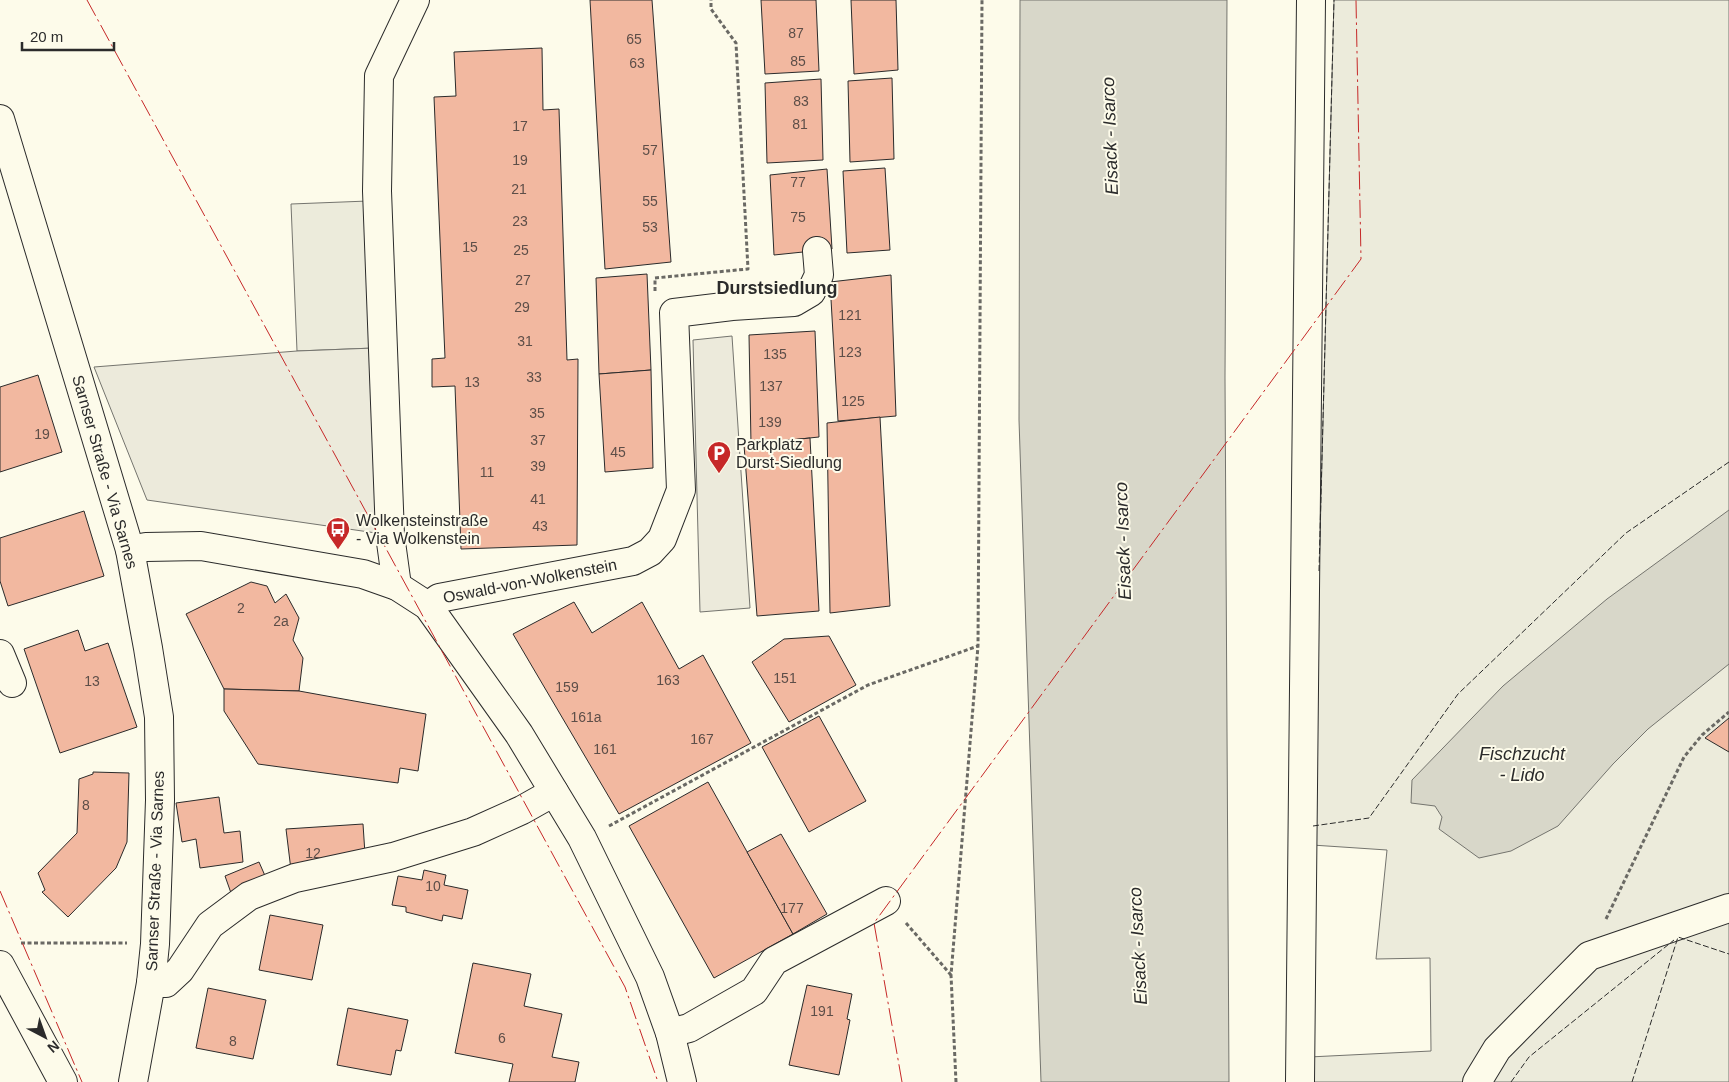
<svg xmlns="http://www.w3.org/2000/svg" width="1729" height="1082" font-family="Helvetica,sans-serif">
	<rect width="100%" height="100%" fill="#fdfbea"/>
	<g fill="#ecebdb" stroke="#74746e">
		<path d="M1334,0h395v1082h-420v-25l122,-6 -1,-93 -54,1 11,-109 -75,-5z"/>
		<path d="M368,201l6,147 -77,3 -6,-147z"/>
	</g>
	<g fill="#eceadb" stroke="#74746e">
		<path d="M732,336l18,272 -50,4 -7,-272z"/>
		<path d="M374,348l16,187 -243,-35 -53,-133 203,-16z"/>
	</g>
	<g fill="#d8d7c9" stroke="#74746e">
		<path d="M1020,0h207l-2,377 4,705h-188l-22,-662z"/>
		<path d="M1729,510v154l-81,65 -35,35 -55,62 -47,25 -32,7 -40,-29 3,-12 -7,-11 -24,-3 1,-23 91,-94 104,-87z"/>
	</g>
	<g fill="#f2b8a0" stroke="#2b2b2b">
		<path d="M590,0h62l19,262 -66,7z"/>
		<path d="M761,0h55l3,71 -54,3z"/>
		<path d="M851,0h45l2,70 -44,4z"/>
		<path d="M542,48l1,62 16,-1 8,251 11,-1 -1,186 -116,4 -6,-163 -23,1v-28l13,-1 -11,-261 22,-1 -2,-44z"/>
		<path d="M892,78l2,81 -44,3 -2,-81z"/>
		<path d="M821,79l2,81 -56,3 -2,-80z"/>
		<path d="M885,168l5,82 -43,3 -4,-82z"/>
		<path d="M827,169l5,80 -58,6 -4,-80z"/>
		<path d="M647,274l4,96 -52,4 -3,-96z"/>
		<path d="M891,275l5,141 -58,5 -8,-139z"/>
		<path d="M815,331l4,106 -68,7 -2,-109z"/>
		<path d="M651,370l2,98 -48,4 -6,-98z"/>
		<path d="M38,375l24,77 -62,20v-85z"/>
		<path d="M880,417l10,189 -60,7 -3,-190z"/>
		<path d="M810,438l9,173 -62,5 -13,-171z"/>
		<path d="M84,511l20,65 -96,30 -8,-25v-43z"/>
		<path d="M251,582l16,4 8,17 11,-9 13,24 -6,22 10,18 -4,33 -75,-2 -38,-75z"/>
		<path d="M574,602l18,31 50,-31 37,67 24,-14 48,88 -132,71 -106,-180z"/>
		<path d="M78,630l7,21 23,-8 29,84 -77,26 -36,-104z"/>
		<path d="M829,636l27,49 -67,37 -37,-60 32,-23z"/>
		<path d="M224,689l75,2 127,23 -8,57 -18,-3 -2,15 -140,-19 -34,-53z"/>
		<path d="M819,716l47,85 -57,31 -47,-85z"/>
		<path d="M1729,718v34l-24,-14z"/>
		<path d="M93,772l36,1 -2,69 -11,26 -48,49 -26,-25 3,-2 -7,-17 39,-40 2,-54 14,-5z"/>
		<path d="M708,782l85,152 -79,44 -85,-152z"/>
		<path d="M219,797l5,36 16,-2 3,31 -43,6 -4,-29 -14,3 -6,-39z"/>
		<path d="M363,824l2,30 -74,16 -5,-41z"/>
		<path d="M781,834l46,80 -34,20 -46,-82z"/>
		<path d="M259,862l7,16 -35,15 -6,-17z"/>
		<path d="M424,870l22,5 -2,10 24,5 -6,29 -19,-4 -1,6 -36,-9v-5l-14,-2 6,-29 24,4z"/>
		<path d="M270,915l53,10 -11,55 -53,-10z"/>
		<path d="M473,963l58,11 -7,32 38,8 -10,43 27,5 -4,20h-66l4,-18 -58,-11z"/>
		<path d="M807,985l45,9 -5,25 3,1 -11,55 -50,-10z"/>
		<path d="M208,988l58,12 -13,59 -57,-11z"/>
		<path d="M348,1008l60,12 -7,31 -5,-1 -5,25 -54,-10z"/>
	</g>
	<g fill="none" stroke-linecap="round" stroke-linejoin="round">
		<g stroke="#2b2b2b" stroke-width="30">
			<g id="minor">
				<path d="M0,119l130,431 18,98 11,69 1,83 -5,144 -4,39 -18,99"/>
				<path d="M130,550l16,-3 55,-1 162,28 34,12 31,20 91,128 63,104 68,139 20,56 12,49"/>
				<path d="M397,586l-7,-51 -13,-344 2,-115 36,-76"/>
				<path d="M428,606l11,-8 194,-37 17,-9 12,-13 19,-49 -7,-177 58,-7 62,-4 17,-10 8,-17 -2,-24"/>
				<path d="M0,654l12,29"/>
				<path d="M0,965l63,117"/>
				<path d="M151,983h15l14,-13 30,-45 39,-29 46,-18 98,-21 80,-25 49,-22 32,-18"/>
				<path d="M670,1033l19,-5 65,-37 20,-30 112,-60"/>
				<path d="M1300,1082l11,-1082"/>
				<path d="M1477,1082l20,-33 92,-93 140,-48"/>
			</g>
		</g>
		<g stroke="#6a6964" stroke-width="3" stroke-dasharray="4 2.5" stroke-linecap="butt">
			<path d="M655,291v-13l93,-9 -12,-226 -25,-34v-9"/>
			<path d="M609,826l259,-141 110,-39"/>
			<path d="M1606,919l78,-162 18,-22 27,-23"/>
			<path d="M906,923l45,52"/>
			<path d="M21,943h106"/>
			<path d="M956,1082l-5,-107 27,-329 4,-646"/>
		</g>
		<use href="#minor" stroke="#fdfbea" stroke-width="28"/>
		<g stroke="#2b2b2b" stroke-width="1" stroke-dasharray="6 2.5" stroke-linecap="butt">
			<path d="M1319,571l15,-571"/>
			<path d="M1313,826l56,-8 89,-124 168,-161 103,-71"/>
			<path d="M1511,1082l18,-25 145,-117"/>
			<path d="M1632,1082l46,-145 51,17"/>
		</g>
		<g stroke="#c62828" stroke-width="1" stroke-dasharray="18 4 2.5 4" stroke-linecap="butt">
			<path d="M87,0l538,987 33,95"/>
			<path d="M0,891l82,191"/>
			<path d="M902,1082l-28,-159 487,-664 -5,-259"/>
		</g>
	</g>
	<defs>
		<g id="parking-pin" transform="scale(1.25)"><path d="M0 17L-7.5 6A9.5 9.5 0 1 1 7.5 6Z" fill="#c62828" stroke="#fdfbea"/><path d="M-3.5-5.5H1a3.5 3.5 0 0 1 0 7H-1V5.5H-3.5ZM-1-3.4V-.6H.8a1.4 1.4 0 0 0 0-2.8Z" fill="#fff"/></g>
		<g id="bus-pin" transform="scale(1.25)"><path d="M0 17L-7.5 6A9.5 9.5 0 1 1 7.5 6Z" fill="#c62828" stroke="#fdfbea"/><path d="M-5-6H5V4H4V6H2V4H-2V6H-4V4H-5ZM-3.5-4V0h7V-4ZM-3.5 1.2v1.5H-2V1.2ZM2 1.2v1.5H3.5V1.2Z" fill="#fff"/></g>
	</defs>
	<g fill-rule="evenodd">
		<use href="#parking-pin" x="719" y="453"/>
		<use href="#bus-pin" x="338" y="529"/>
	</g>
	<g text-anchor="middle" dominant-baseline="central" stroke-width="4" stroke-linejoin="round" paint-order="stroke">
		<g font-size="14" fill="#5d4e48">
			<text x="796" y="33">87</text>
			<text x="634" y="39">65</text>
			<text x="798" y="61">85</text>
			<text x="637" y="63">63</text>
			<text x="801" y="101">83</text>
			<text x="800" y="124">81</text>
			<text x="520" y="126">17</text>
			<text x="650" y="150">57</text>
			<text x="520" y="160">19</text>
			<text x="798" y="182">77</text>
			<text x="519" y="189">21</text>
			<text x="650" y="201">55</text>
			<text x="798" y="217">75</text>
			<text x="520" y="221">23</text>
			<text x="650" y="227">53</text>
			<text x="470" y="247">15</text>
			<text x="521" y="250">25</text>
			<text x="523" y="280">27</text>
			<text x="522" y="307">29</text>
			<text x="850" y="315">121</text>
			<text x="525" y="341">31</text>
			<text x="850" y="352">123</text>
			<text x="775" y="354">135</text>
			<text x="534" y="377">33</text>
			<text x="472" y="382">13</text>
			<text x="771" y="386">137</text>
			<text x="853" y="401">125</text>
			<text x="537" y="413">35</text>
			<text x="770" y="422">139</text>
			<text x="42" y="434">19</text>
			<text x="538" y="440">37</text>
			<text x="618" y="452">45</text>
			<text x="538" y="466">39</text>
			<text x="487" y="472">11</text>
			<text x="538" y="499">41</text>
			<text x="540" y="526">43</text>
			<text x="241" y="608">2</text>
			<text x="281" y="621">2a</text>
			<text x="785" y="678">151</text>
			<text x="668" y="680">163</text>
			<text x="92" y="681">13</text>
			<text x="567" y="687">159</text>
			<text x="586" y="717">161a</text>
			<text x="702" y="739">167</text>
			<text x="605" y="749">161</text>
			<text x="86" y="805">8</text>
			<text x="313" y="853">12</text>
			<text x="433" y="886">10</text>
			<text x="792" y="908">177</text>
			<text x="822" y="1011">191</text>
			<text x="502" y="1038">6</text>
			<text x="233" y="1041">8</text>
		</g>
		<g font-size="16" fill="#2b2b2b" stroke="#fdfbea" text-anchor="start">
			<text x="736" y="444">Parkplatz<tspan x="736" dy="18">Durst-Siedlung</tspan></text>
			<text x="356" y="520">Wolkensteinstraße<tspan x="356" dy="18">- Via Wolkenstein</tspan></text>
		</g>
		<g font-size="16" fill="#2b2b2b" stroke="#fdfbea">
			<text transform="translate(105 472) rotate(74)">Sarnser Straße - Via Sarnes</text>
			<text transform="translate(530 581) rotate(-11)">Oswald-von-Wolkenstein</text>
			<text transform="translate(155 871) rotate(-88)">Sarnser Straße - Via Sarnes</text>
		</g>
		<g font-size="18" font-style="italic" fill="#2b2b2b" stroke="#fdfbea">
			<text transform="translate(1110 136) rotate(-92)">Eisack - Isarco</text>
			<text transform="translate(1123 541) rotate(-92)">Eisack - Isarco</text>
			<text x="1522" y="754">Fischzucht<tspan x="1522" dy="21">- Lido</tspan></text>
			<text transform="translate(1138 946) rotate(-93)">Eisack - Isarco</text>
		</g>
		<g font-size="18" font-weight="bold" fill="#2b2b2b" stroke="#fdfbea">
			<text x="777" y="288">Durstsiedlung</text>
		</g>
	</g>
	<g transform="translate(45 1037) rotate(139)" stroke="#fdfbea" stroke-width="4" paint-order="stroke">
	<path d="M0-4L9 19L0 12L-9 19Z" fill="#2b2b2b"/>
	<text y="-8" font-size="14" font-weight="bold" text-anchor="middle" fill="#2b2b2b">N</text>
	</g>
	<path d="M22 42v8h92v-8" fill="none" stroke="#2b2b2b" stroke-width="2.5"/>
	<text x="30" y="42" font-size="15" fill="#2b2b2b" stroke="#fdfbea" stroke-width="4" paint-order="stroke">20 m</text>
</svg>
